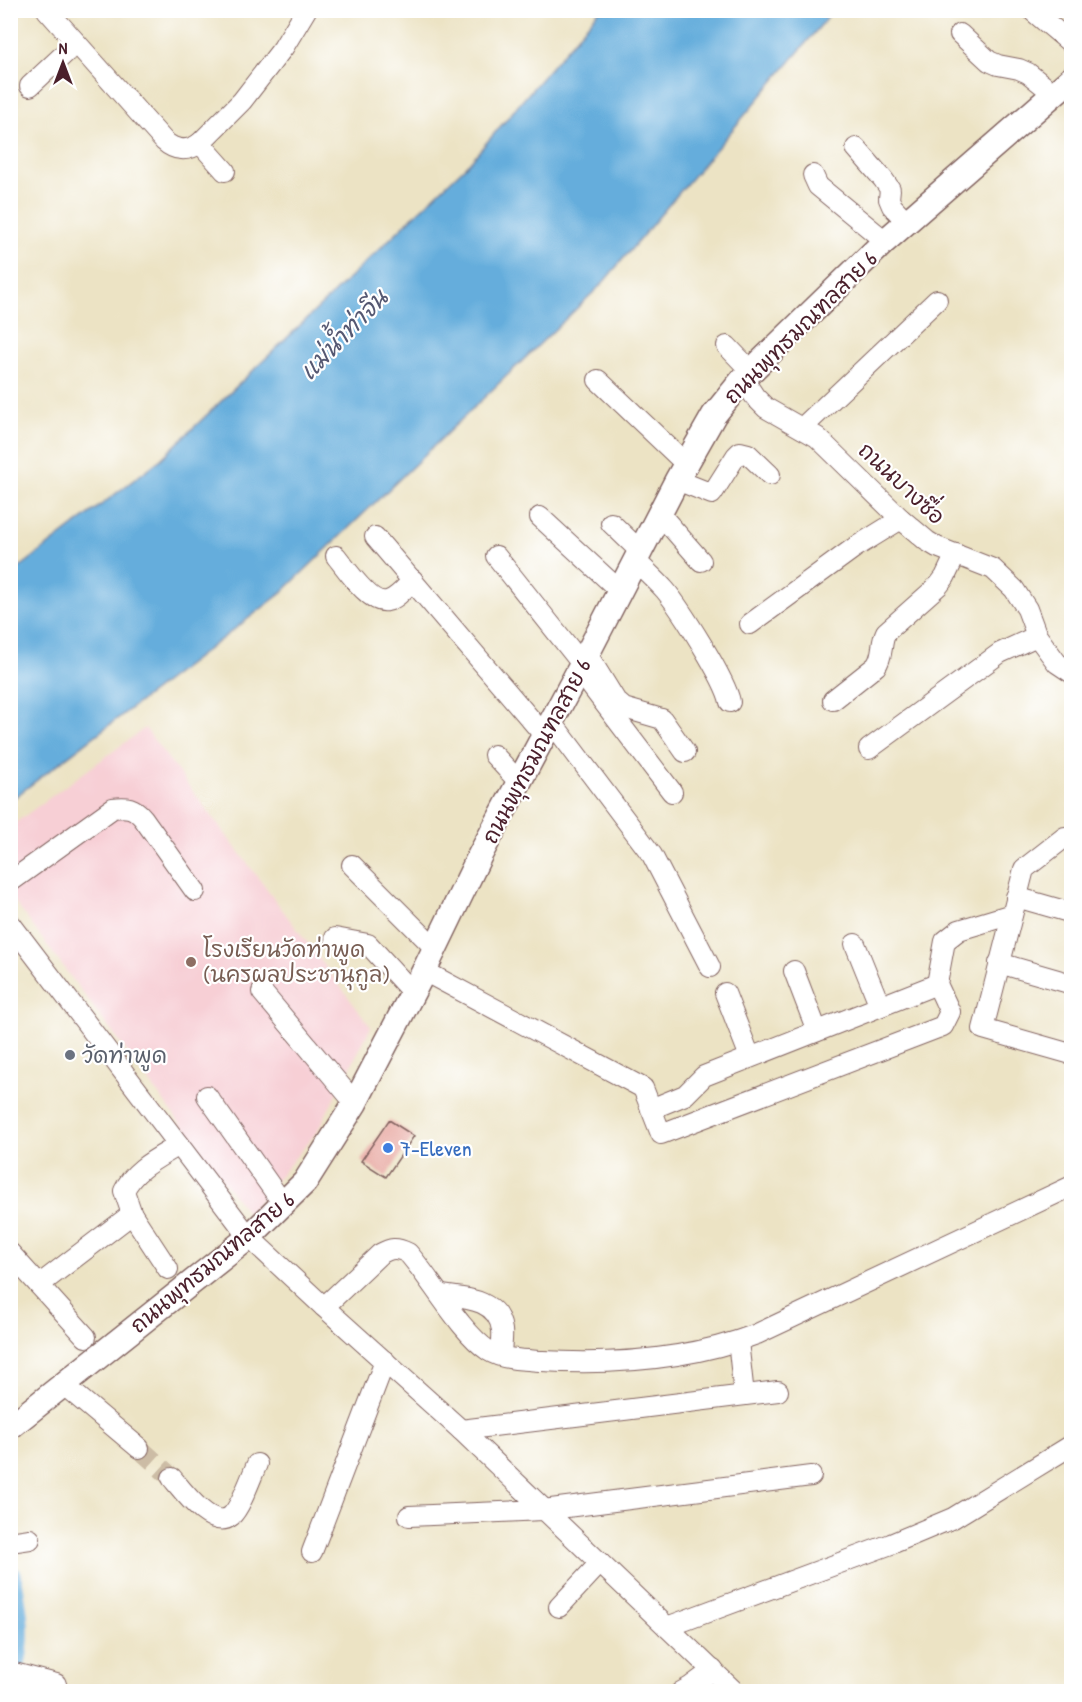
<svg xmlns="http://www.w3.org/2000/svg" width="1082" height="1702" font-family="'Patrick Hand','Playpen Sans Thai',sans-serif">
	<rect width="100%" height="100%" fill="#fff"/>
	<filter id="ink" filterUnits="userSpaceOnUse"><feTurbulence type="fractalNoise" baseFrequency=".0167" numOctaves="2"/><feDisplacementMap in="SourceGraphic" scale="12" xChannelSelector="R" yChannelSelector="G"/><feConvolveMatrix kernelMatrix="1 2 1 2 8 2 1 2 1" color-interpolation-filters="sRGB"/></filter>
	<filter id="wash" filterUnits="userSpaceOnUse"><feTurbulence type="fractalNoise" baseFrequency=".008" numOctaves="4" result="noise"/><feDisplacementMap in="SourceGraphic" scale="24" xChannelSelector="R" yChannelSelector="G"/><feGaussianBlur stdDeviation="1.35" result="paint"/><feColorMatrix in="noise" values="0 0 0 0 0 0 0 0 0 0 0 0 0 0 0 0 0 1.4 0 .05"/><feComposite in="paint" operator="in"/></filter>
	<g filter="url(#wash)">
		<rect width="100%" height="100%" fill="#ece3c4"/>
		<path fill="#f7cfd5" d="M145,728l226,299 -54,105 -69,82 -237,-317v-71z"/>
		<path fill="#65addc" stroke="#586684" stroke-width="1.5" d="M599,11h234l-232,274 -322,310 -268,205v-226l150,-115 309,-297z"/>
		<g fill="none" stroke-linecap="round" stroke-linejoin="round">
			<path stroke="#65addc" stroke-width="24" d="M10,1578c6,32 12,65 0,96"/>
		</g>
		<g id="blocks">
			<path fill="#e7a69f" d="M389,1120l25,16 -28,41 -25,-16z"/>
		</g>
	</g>
	<g filter="url(#ink)">
		<use href="#blocks" fill-opacity="0" stroke="#836461" stroke-width="1.5"/>
		<g fill="none" stroke-linecap="round" stroke-linejoin="round">
			<path stroke="#ccbca5" stroke-width="20" stroke-dasharray="20 10" stroke-linecap="butt" d="M139,1448l33,30"/>
			<g stroke="#836461" stroke-width="22">
				<g id="minor">
					<path d="M47,10l117,131c11,10 24,11 36,2l42,-42 41,-53 23,-38"/>
					<path d="M1034,12l38,32"/>
					<path d="M960,34l29,27 9,4 21,4 9,4 26,21"/>
					<path d="M30,86l46,-43"/>
					<path d="M200,143l25,28"/>
					<path d="M856,148l27,31 7,10 -1,10 3,7 15,16"/>
					<path d="M813,175l5,11 67,55"/>
					<path d="M727,346l24,25"/>
					<path d="M743,379l12,18 11,11 51,29 84,82 26,22 10,6 56,22 21,20 13,20 10,27 20,27 15,10"/>
					<path d="M598,380l88,84"/>
					<path d="M802,428l135,-128"/>
					<path d="M677,480l35,14 24,-38 4,-4 8,2 22,21"/>
					<path d="M659,513l42,48"/>
					<path d="M540,517l79,73"/>
					<path d="M611,523l29,28"/>
					<path d="M375,537l169,198"/>
					<path d="M336,556c10,12 34,49 51,45 10,-2 19,-14 26,-21"/>
					<path d="M496,556l86,108"/>
					<path d="M635,560c10,10 21,20 30,30 15,18 61,90 65,112"/>
					<path d="M750,624l104,-76 47,-29"/>
					<path d="M587,654l29,47 8,7 38,11 23,33"/>
					<path d="M579,670l93,122"/>
					<path d="M833,700l43,-34c8,-11 4,-22 10,-34l53,-47 6,-8 11,-23"/>
					<path d="M551,721l101,134 58,112"/>
					<path d="M869,749l131,-96 37,-17"/>
					<path d="M494,755l25,27"/>
					<path d="M352,865l84,84"/>
					<path d="M10,882l103,-74c14,-2 21,-1 30,10l52,73"/>
					<path d="M1016,897l56,16"/>
					<path d="M10,923l239,314 75,70 137,123 274,262"/>
					<path d="M335,938l33,6 45,49"/>
					<path d="M855,944l25,62"/>
					<path d="M999,963l73,21"/>
					<path d="M424,971l219,117 18,46 282,-108 7,-14 -13,-28 8,-43 14,-11 53,-16"/>
					<path d="M794,971l23,60"/>
					<path d="M262,992l93,111"/>
					<path d="M725,993l25,64"/>
					<path d="M1071,1054l-88,-25 41,-160 41,-32 7,1"/>
					<path d="M207,1096l77,109"/>
					<path d="M651,1109l34,-14 19,-19 233,-92"/>
					<path d="M10,1253l76,84"/>
					<path d="M168,1269l-36,-55 -8,-23c10,-22 34,-33 55,-46"/>
					<path d="M39,1285l93,-71"/>
					<path d="M441,1295c24,3 57,4 61,35 1,8 -1,17 -1,25"/>
					<path d="M324,1307l56,-53c11,-6 16,-7 28,-1 23,26 53,80 81,98 14,9 37,9 53,10 73,4 147,-1 215,-27l315,-148"/>
					<path d="M738,1341l6,54"/>
					<path d="M64,1385l75,63"/>
					<path d="M461,1430l317,-39"/>
					<path d="M172,1478c11,13 40,53 59,38 10,-9 20,-39 26,-52"/>
					<path d="M409,1516l134,-6 268,-34"/>
					<path d="M10,1542l20,-3"/>
					<path d="M312,1552l73,-191"/>
					<path d="M559,1607l41,-44"/>
					<path d="M667,1627l224,-83 62,-26 119,-73"/>
					<path d="M10,1672l46,12"/>
					<path d="M681,1692l9,-5 23,-17"/>
				</g>
			</g>
			<g stroke="#836461" stroke-width="27">
				<path id="major" d="M10,1427l239,-190 56,-55 50,-79 69,-132 56,-116 99,-185 98,-190 37,-65 29,-36 142,-138 187,-163"/>
			</g>
			<use href="#minor" stroke="#fff" stroke-width="20"/>
			<use href="#major" stroke="#fff" stroke-width="24"/>
		</g>
	</g>
	<circle fill="#8d6e63" stroke="#fff" stroke-width="2" cx="191" cy="962" r="6"/>
	<circle fill="#6b7280" stroke="#fff" stroke-width="2" cx="70" cy="1055" r="6"/>
	<circle fill="#3f7fe0" stroke="#fff" stroke-width="2" cx="388" cy="1148" r="6"/>
	<g text-anchor="middle" dominant-baseline="central" stroke-width="4.5" stroke-linejoin="round" paint-order="stroke">
		<g font-size="22" fill="#4a1f2b" stroke="#fff">
			<text transform="translate(800 327) rotate(-45)">ถนนพุทธมณฑลสาย 6</text>
			<text transform="translate(902 483) rotate(43)">ถนนบางซื่อ</text>
			<text transform="translate(536 751) rotate(-62)">ถนนพุทธมณฑลสาย 6</text>
			<text transform="translate(212 1262) rotate(-40)">ถนนพุทธมณฑลสาย 6</text>
		</g>
		<g font-size="22" fill="#785e54" stroke="#fff" text-anchor="start">
			<text x="203" y="949">โรงเรียนวัดท่าพูด<tspan x="203" dy="25">(นครผลประชานุกูล)</tspan></text>
		</g>
		<g font-size="22" fill="#5b616d" stroke="#fff" text-anchor="start">
			<text x="82" y="1055">วัดท่าพูด</text>
		</g>
		<g font-size="22" fill="#366cbe" stroke="#fff" text-anchor="start">
			<text x="400" y="1148">7-Eleven</text>
		</g>
		<g font-size="24" font-style="italic" fill="#555872" stroke="#fff">
			<text transform="translate(343 334) rotate(-46)">แม่น้ำท่าจีน</text>
		</g>
	</g>
	<rect width="1082" height="1702" fill="none" stroke="#fff" stroke-width="36"/>
	<g transform="translate(63 63)" stroke="#ffffff" stroke-width="4.5" paint-order="stroke">
	<path d="M0-4.5L10 22L0 15L-10 22Z" fill="#4a1f2b"/>
	<text y="-9" font-size="16" font-weight="bold" text-anchor="middle" fill="#4a1f2b">N</text>
	</g>
</svg>
